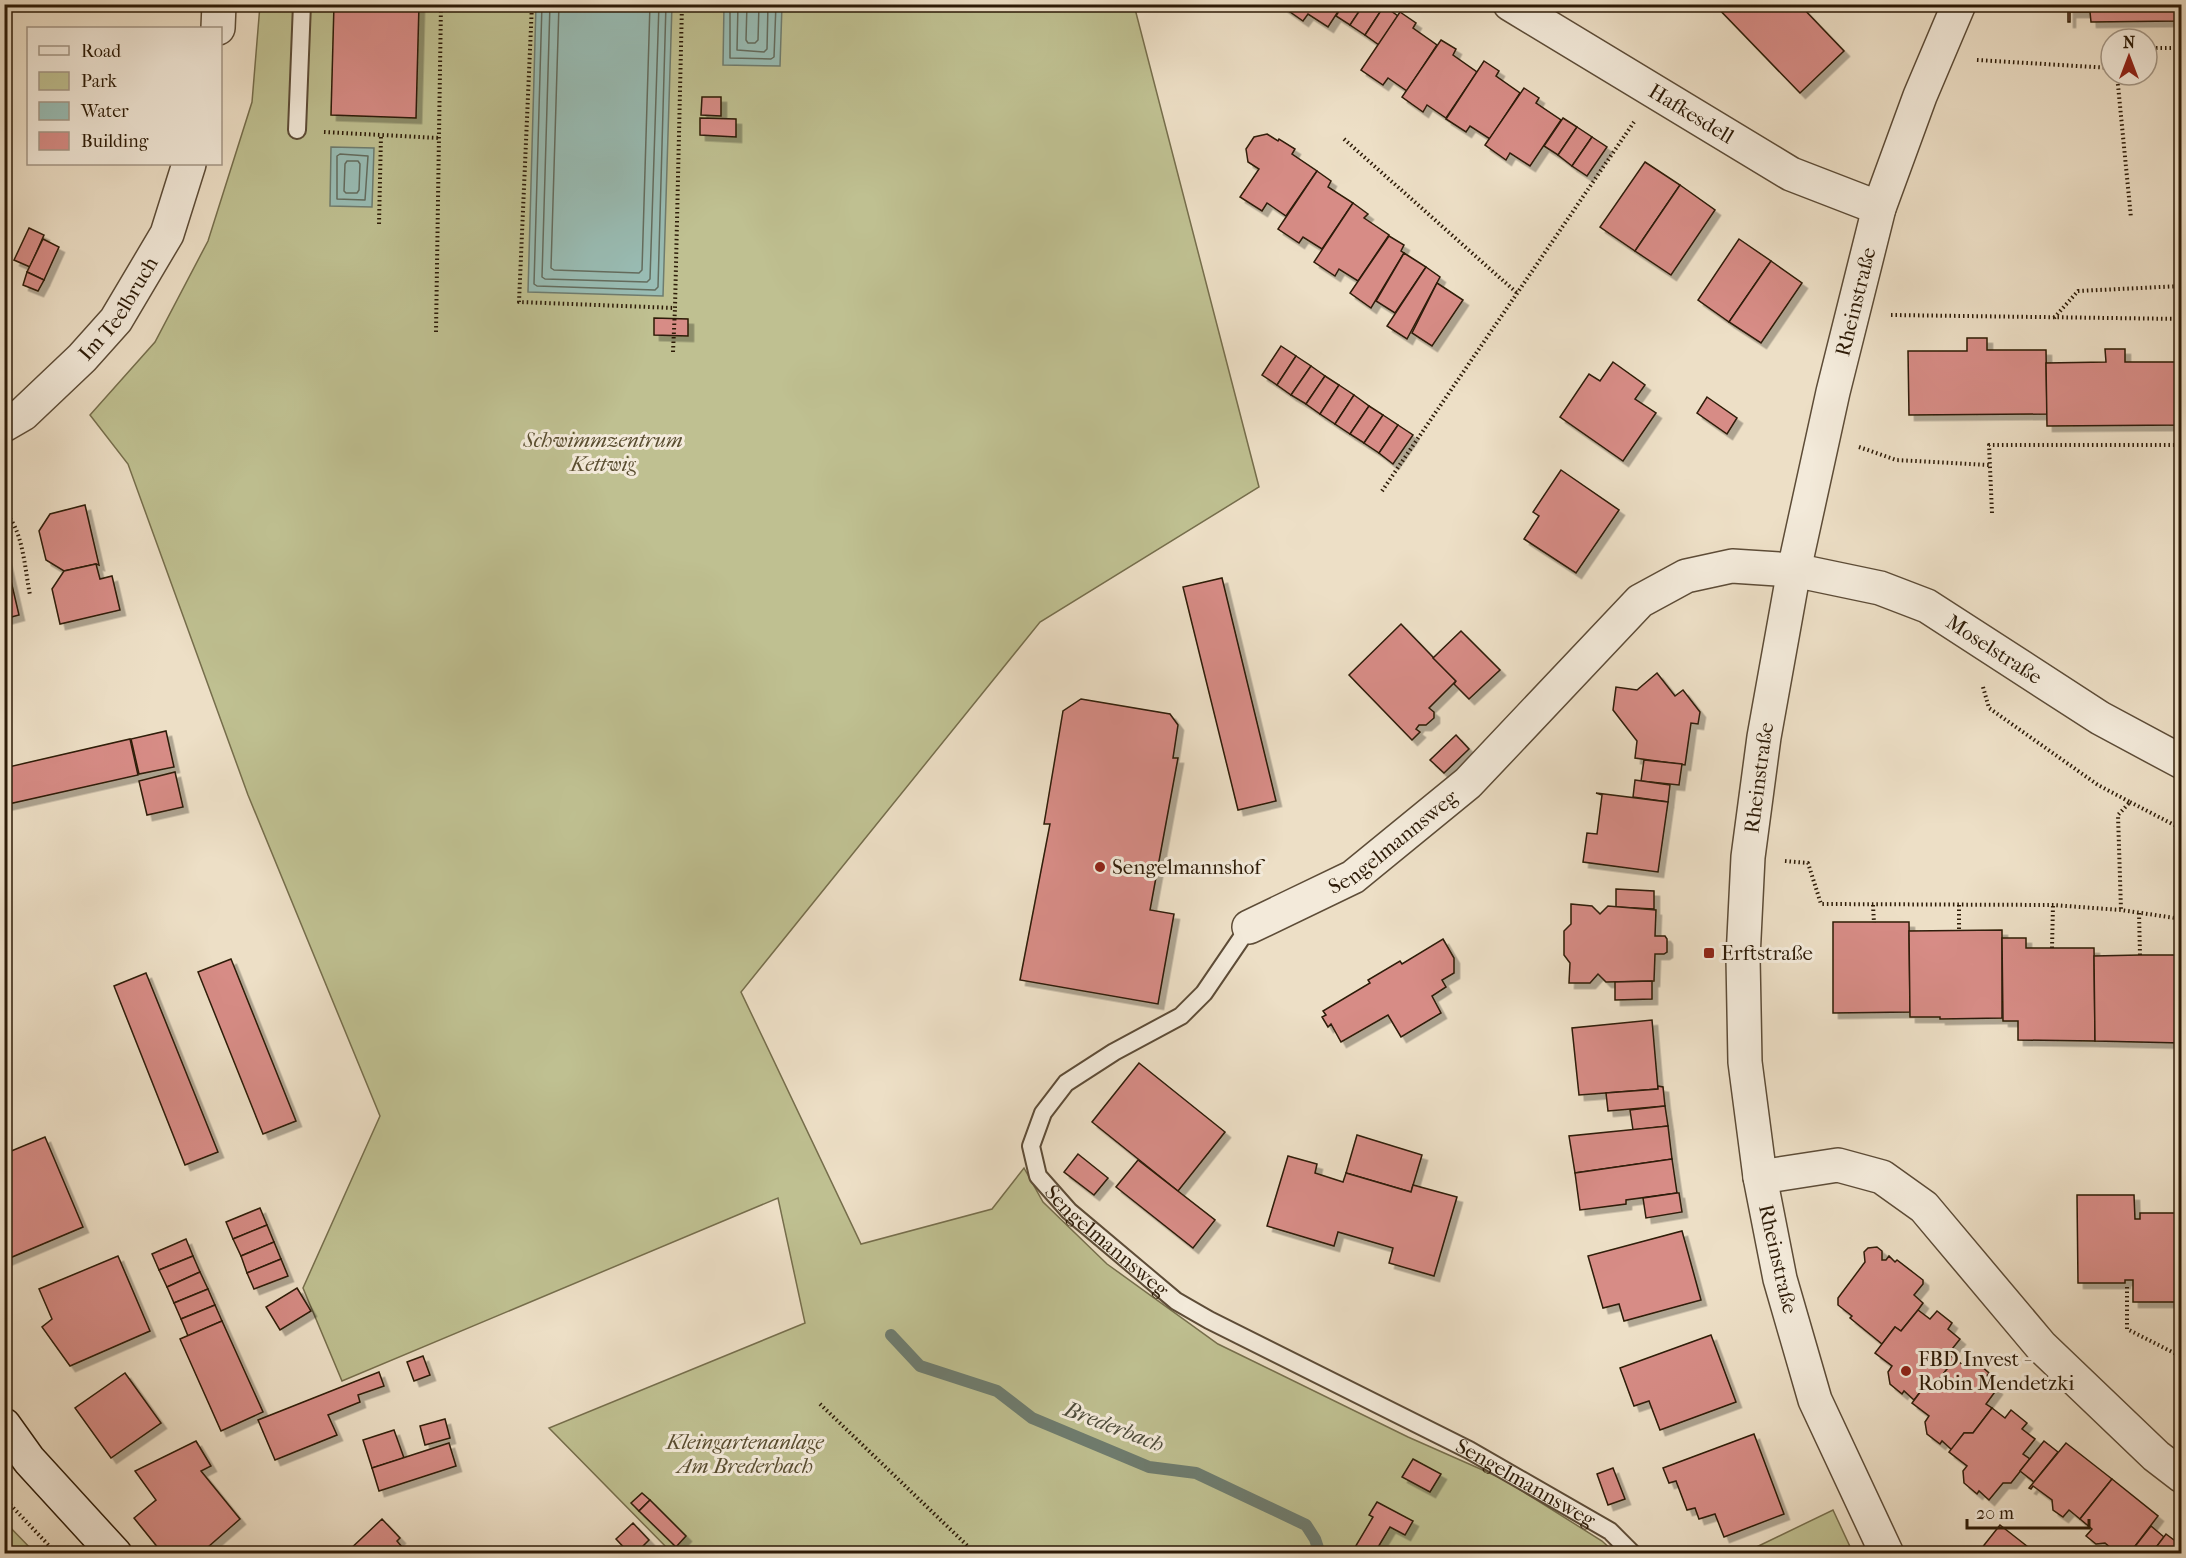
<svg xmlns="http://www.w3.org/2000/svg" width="2186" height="1558" font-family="'IM FELL French Canon',serif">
	<defs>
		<filter id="shadow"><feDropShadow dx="5.5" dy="5.5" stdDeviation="0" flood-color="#0004"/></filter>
	</defs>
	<rect width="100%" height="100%" fill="#eddfc6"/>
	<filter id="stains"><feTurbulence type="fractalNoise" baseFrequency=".00333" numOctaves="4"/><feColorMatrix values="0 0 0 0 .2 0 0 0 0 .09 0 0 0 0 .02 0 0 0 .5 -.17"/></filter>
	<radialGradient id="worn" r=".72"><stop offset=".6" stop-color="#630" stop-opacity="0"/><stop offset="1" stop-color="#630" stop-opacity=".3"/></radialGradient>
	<g fill="#bfc091" stroke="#766e4c" stroke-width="1.5">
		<path d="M260,5h874l125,482 -219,135 -299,370 120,252 131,-35 32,-41 19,34 64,62 111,80 190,93 95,42 99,62 13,12h-943l-123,-125 256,-105 -27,-125 -436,183 -39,-93 77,-172 -132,-321 -120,-331 -38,-49 65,-73 53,-101 44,-139z"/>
		<path d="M1833,1510l20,43h-109z"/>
		<path d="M5,1522l30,31h-30z"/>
	</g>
	<g fill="#99bdb5" stroke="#6e7c6f" stroke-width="1.5">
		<path d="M536,5h136l-9,291 -135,-4z"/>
		<path d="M724,5h58l-2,61 -57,-1z"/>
		<path d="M331,147l43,1 -2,59 -42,-1z"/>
	</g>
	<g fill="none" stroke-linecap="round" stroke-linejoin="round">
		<g stroke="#636c5e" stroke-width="1.5">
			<path d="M542,4l-8,280 3,2 118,4 3,-3 8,-283"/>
			<path d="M550,4l-8,273 3,2 102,3 3,-3 9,-275"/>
			<path d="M559,4l-8,264 3,2 85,3 3,-3 8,-266"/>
			<path d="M730,4v54l41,1 3,-2 2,-53"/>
			<path d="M738,4l-1,46 27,2 3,-3 1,-45"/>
			<path d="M747,4l-1,36 2,3h7l3,-3 1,-36"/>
			<path d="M340,154l28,2 -3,44 -28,-1v-43z"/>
			<path d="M347,161h11l2,3 -1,26 -2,3h-11l-2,-2 1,-27z"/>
		</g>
		<path stroke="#6e7c6f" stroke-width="12" d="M891,1335l29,31 77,25 35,27 117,49 47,6 110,52 9,14 5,15"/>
	</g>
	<g fill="#d78c86" stroke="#2d1b07" stroke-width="1.5" filter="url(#shadow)">
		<path d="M334,4h85l-3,114 -85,-3z"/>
		<path d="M1285,4h58l-15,23 -20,-13 -5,7 -20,-14z"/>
		<path d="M1343,4h21l-14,21 -14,-9z"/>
		<path d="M1364,4l20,2 -19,29 -15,-10z"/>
		<path d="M1714,4h85l45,47 -44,42z"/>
		<path d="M2068,4h114v8h-5v9l-86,1 -1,-10h-20v10h-2z"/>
		<path d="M1384,6l14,10 -19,29 -14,-10z"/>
		<path d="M1400,12l16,11 -3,5 24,17 -30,46 -19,-13 -5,7 -22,-15z"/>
		<path d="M1441,40l15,9 -3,6 24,17 -31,46 -19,-13 -4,7 -21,-15z"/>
		<path d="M1484,61l15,10 -3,5 24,17 -30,46 -20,-13 -4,6 -20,-13z"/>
		<path d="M1524,88l15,10 -3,5 25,17 -31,46 -20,-13 -4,7 -21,-15z"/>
		<path d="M702,97h19v19l-20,-1z"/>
		<path d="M700,118l36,1v18l-36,-2z"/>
		<path d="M1563,118l14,9 -19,28 -14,-9z"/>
		<path d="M1577,127l15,10 -20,29 -14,-11z"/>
		<path d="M1267,134l11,7 1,-2 16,10 -3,5 25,17 -31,45 -19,-13 -5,8 -22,-14 19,-28 -11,-7 -2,-13 8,-12z"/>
		<path d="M1592,137l15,10 -20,29 -15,-10z"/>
		<path d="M1645,162l35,23 -45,66 -35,-24z"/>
		<path d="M1317,171l14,10 -3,6 25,16 -31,46 -19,-12 -4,6 -21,-14z"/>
		<path d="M1680,185l35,25 -44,65 -36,-24z"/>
		<path d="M1353,203l15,11 -4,4 25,17 -31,46 -19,-12 -4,7 -21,-14z"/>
		<path d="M29,228l15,7 -14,32 -16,-7z"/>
		<path d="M1389,236l15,9 -3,6 3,2 -33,55 -21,-15z"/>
		<path d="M43,239l16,8 -15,33 -17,-8z"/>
		<path d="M1739,239l32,22 -42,61 -31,-22z"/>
		<path d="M1404,253l22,14 -31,46 -19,-12z"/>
		<path d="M1771,261l31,22 -41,60 -32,-21z"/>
		<path d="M1426,267l14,10 -33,62 -20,-13z"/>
		<path d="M27,272l17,8 -6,11 -15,-6z"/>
		<path d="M1437,283l26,17 -31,46 -20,-13z"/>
		<path d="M654,318l34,1v17l-34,-1z"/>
		<path d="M1967,338h20v12h59l1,64 -138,1 -1,-64h59z"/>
		<path d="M1281,346l15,10 -19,29 -15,-10z"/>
		<path d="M2105,349h20v13h56l1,-3v66l-135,1 -1,-63 60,-1z"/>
		<path d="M1296,356l15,10 -20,29 -14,-10z"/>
		<path d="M1613,362l32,23 -10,14 21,14 -33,48 -63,-44 29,-43 11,7z"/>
		<path d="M1311,366l14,10 -19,28 -15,-9z"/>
		<path d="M1325,376l14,9 -19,29 -14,-10z"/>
		<path d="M1339,385l15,10 -19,29 -15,-10z"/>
		<path d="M1354,395l15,11 -19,28 -15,-10z"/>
		<path d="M1707,397l30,21 -10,16 -30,-21z"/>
		<path d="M1369,406l14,9 -19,28 -14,-9z"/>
		<path d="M1383,415l15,10 -19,28 -15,-10z"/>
		<path d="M1398,425l15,10 -20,29 -14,-11z"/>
		<path d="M1561,470l58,40 -43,63 -52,-34 15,-23 -6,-4z"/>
		<path d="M85,505l14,60 -3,-1 -32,7 -18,-11 -7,-29 11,-17z"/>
		<path d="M4,551l15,64 -15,4z"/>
		<path d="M96,564l4,15 12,-3 8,34 -60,14 -8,-35 12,-18z"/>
		<path d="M1222,578l54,223 -38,9 -55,-223z"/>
		<path d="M1401,624l55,57 -27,27 5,4v6l-8,7h-7l-3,4 4,3 -8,8 -63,-65z"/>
		<path d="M1461,631l39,39 -31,29 -15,-15 2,-3 -23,-23z"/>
		<path d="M1657,673l18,23 8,-6 17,22 -2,12 -7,-1 -6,42 -50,-7 2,-17 -24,-31 3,-23 21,3z"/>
		<path d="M1081,699l89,15 8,11 -5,33h5l-28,152 24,4 -16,90 -138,-24 30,-156h-6l19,-113z"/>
		<path d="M166,731l8,36 -35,7 -8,-35z"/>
		<path d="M1456,735l13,14 -25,24 -14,-13z"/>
		<path d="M130,739l8,36 -134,30v-37z"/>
		<path d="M1644,760l38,4 -3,21 -38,-4z"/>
		<path d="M175,772l8,35 -36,8 -8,-34z"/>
		<path d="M1635,780l35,5 -2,17 -35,-5z"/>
		<path d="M1596,793l72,9 -10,70 -75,-10 4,-29 10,1 5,-39z"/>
		<path d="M1616,889l38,2v18l-38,-2z"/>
		<path d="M1571,904l21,2 8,8 8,-8 48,4 -1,26h10l2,3v13l-3,2h-9l-1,27 -48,1 -8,-8 -8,9h-21l1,-20 -6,-8v-24l7,-7z"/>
		<path d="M1833,922h76l1,90 -77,1z"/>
		<path d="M2002,930v88l-62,1v-2h-30l-1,-86z"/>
		<path d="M2002,938h24v10h68l1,93 -77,-1v-19h-15z"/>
		<path d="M1443,939l11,19v15l-12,7 4,7 -14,9 9,17 -40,24 -13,-22 -47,27 -10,-18 -3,3 -6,-10 4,-2 -3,-4 47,-28 -2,-3 32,-19 2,3z"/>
		<path d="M2140,955h42v88l-87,-2 -1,-85z"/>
		<path d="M231,959l65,162 -33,13 -65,-162z"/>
		<path d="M146,973l72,179 -33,13 -71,-179z"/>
		<path d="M1652,981v18l-37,1v-18z"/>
		<path d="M1652,1020l6,69 -79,6 -7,-67z"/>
		<path d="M1139,1063l86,69 -47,59 -86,-69z"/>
		<path d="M1658,1086l5,1 2,19 -57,5 -2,-18 52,-4z"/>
		<path d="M1665,1106l3,20 -35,4 -3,-20z"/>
		<path d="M1668,1126l4,33 -97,14 -6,-37z"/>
		<path d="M1357,1135l65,20 -11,37 -65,-19z"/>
		<path d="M45,1137l38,90 -78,33 -1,-106z"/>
		<path d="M1078,1154l30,24 -14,17 -30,-23z"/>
		<path d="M1288,1156l29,8 -2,9 28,9 3,-9 65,19 2,-7 44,12 -23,79 -45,-13 4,-15 -55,-16 -4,14 -67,-20z"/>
		<path d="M1672,1159l5,34 -51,7v4l-46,6 -5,-37z"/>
		<path d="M1138,1160l77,60 -22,28 -77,-61z"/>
		<path d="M1677,1193h2l3,19 -36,6 -3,-20z"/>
		<path d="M2077,1195h57l1,24h5v-6h39l1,89h-47v-22h-8v3h-47z"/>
		<path d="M260,1208l7,17 -34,14 -7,-17z"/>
		<rect x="2180" y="1220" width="2" height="90"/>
		<path d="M267,1225l7,17 -33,14 -8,-17z"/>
		<path d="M1682,1231l19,69 -77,21 -5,-17 -16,4 -15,-52z"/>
		<path d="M186,1239l7,17 -34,14 -7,-16z"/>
		<path d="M274,1242l7,17 -34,14 -6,-17z"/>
		<path d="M1877,1247l5,4v9h4l3,-4 6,6 2,-2 26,20v4l-9,11 9,8 -5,7 -17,21 -6,-4 -13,17 -32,-26 2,-2 -14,-11v-7l27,-36 -1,-10 4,-4z"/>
		<path d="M118,1256l32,75 -80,35 -28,-39 10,-8 -13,-30z"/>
		<path d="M193,1256l7,16 -33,15 -8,-17z"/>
		<path d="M281,1259l7,17 -34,13 -7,-16z"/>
		<path d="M200,1272l8,17 -34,14 -7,-16z"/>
		<path d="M297,1288l14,23 -31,19 -14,-23z"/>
		<path d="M208,1289l7,16 -34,14 -7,-16z"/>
		<path d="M215,1305l7,16 -34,15 -7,-17z"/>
		<path d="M1918,1310l12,9 7,-8 15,12 -4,6 12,10 -12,15 7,5 -19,24h-9l-13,17 -10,-9 -2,3 -12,-10 -2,-12 4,-6 -17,-13 20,-26 6,4z"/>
		<path d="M222,1321l41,91 -42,19 -41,-92z"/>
		<path d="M1711,1335l25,67 -76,28 -11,-29 -15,5 -14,-38z"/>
		<path d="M423,1356l7,19 -16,6 -7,-19z"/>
		<path d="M1955,1359l12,9 7,-8 15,13 -4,6 12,10 -11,15 6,4 -19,25h-9l-12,17 -10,-9 -2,3 -13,-10 -2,-12 4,-6 -17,-13 15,-20h9z"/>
		<path d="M379,1372l5,14 -26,9 2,7 -32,13 9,20 -62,25 -17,-40z"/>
		<path d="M125,1373l36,50 -50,35 -36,-50z"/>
		<path d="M1992,1408l13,10 6,-8 16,13 -5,6 13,10 -12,15 7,5 -19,24h-8l-14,17 -10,-9 -2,3 -13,-11 -1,-12 4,-5 -18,-14 15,-19h9z"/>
		<path d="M445,1419l5,19 -25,7 -5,-19z"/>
		<path d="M394,1430l10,28 -32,10 -9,-28z"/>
		<path d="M1754,1434l30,80 -60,23 -9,-23 -16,5 -4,-11 -8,2 -11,-29 -7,2 -6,-15z"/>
		<path d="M196,1441l15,25 -10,5 39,48 -40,35h-37l-29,-36 22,-18 -21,-29z"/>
		<path d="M2044,1441l14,11 -24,30 -14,-11z"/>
		<path d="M449,1443l7,23 -77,25 -7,-23z"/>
		<path d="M2066,1443l46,36 -32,40 -11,-9 -6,7 -10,-7 -1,-10 -19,-14 -2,3 -2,-1z"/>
		<path d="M1413,1459l28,15 -11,18 -28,-15z"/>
		<path d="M1613,1468l12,31 -17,6 -11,-31z"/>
		<path d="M2112,1479l46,37 -29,38h-11l-13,-11 -9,1 -10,-8 6,-7 -12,-10z"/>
		<path d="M642,1493l8,7 -11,11 -8,-8z"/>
		<path d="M650,1500l36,36 -10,11 -37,-36z"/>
		<path d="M1377,1502l36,19 -8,14 -15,-8 -16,27h-23l22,-37 -4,-2z"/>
		<path d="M382,1519l18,19 -3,3 11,13h-63z"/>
		<path d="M633,1523l16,17 -14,14h-5l-14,-15z"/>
		<path d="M2000,1525l37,29h-60z"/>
		<path d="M2151,1526l13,11 -13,17h-22z"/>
		<path d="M2166,1534l16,12v8h-31z"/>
	</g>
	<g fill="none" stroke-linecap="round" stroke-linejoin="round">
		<g stroke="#5d4c37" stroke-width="20">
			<g id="service">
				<path d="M297,130l5,-126"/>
				<path id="s1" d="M1249,927l-45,66 -23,23 -67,36 -48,31 -23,30 -12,33 7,30 31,35 107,90 33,19 260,130 141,81 23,23"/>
			</g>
		</g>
		<g stroke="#5d4c37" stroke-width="36">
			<g id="minor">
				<path id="s2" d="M1249,927l104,-50 115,-94 172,-182 46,-25 46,-10 62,4 86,18 47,18 173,112 82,44"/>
				<path d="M1760,1177l78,-12 44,12 42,30 117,139 115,110 26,20"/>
			</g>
		</g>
		<g stroke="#5d4c37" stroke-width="36">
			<g id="tertiary">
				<path id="s3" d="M1510,4l281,170 88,34"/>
				<path d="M218,28l1,-24"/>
				<path id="s4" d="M4,425l19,-11 59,-56 34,-38 51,-86 22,-70"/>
				<path id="s5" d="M1887,1554l-72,-154 -35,-121 -20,-102 -15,-115 -2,-104 5,-101 16,-120 30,-167 39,-178 46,-184 41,-112 39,-92"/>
			</g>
		</g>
		<g stroke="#2d1b07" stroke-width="36">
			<path id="secondary" d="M4,1425l25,35 86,94"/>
		</g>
		<g stroke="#2d1b07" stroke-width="4" stroke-dasharray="1.5 3" stroke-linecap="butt">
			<path d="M532,4l-13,298 156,6 7,-304"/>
			<path d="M2147,48h35"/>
			<path d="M1977,60l134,8"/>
			<path d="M2117,75l14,143"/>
			<path d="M324,132l115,6"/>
			<path d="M1344,139l173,154"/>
			<path d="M379,224l2,-89"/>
			<path d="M1891,315l291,4"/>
			<path d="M2054,318l24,-27 104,-5"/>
			<path d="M436,332l5,-328"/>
			<path d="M673,352l2,-44"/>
			<path d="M1859,447l37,13 93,5"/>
			<path d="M1382,491l252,-369"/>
			<path d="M4,512c19,15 21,59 26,83"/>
			<path d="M1992,513l-3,-68h193"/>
			<path d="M1983,687l6,21 109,77 32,17 -12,13 3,95"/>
			<path d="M2130,802l52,27"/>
			<path d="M1785,861l23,2 13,41 232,1 68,5 61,9"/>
			<path d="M1873,905l1,18"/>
			<path d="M1959,905v26"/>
			<path d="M2139,913l1,42"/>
			<path d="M2052,948l1,-43"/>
			<path d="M2127,1287v42l55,28"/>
			<path d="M820,1404l156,150"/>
			<path d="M4,1498l53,56"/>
		</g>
		<use href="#service" stroke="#f3eada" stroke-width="16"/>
		<use href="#minor" stroke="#f3eada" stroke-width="33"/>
		<use href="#tertiary" stroke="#f3eada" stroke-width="33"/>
		<use href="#secondary" stroke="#f3eada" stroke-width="33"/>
	</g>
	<g fill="#8f2418" stroke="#f3eada" stroke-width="2">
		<circle cx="1100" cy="867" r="6"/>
		<rect x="1703" y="947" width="12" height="12" rx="3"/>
		<circle cx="1906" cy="1371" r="6"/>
	</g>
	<g text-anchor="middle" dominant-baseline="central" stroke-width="6" stroke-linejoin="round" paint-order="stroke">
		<g font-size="21" fill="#2d1b07" stroke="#f3eada">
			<text stroke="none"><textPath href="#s3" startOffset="212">Hafkesdell</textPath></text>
			<text stroke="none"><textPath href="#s5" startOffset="1287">Rheinstraße</textPath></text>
			<text stroke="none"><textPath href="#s4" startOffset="165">Im Teelbruch</textPath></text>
			<text stroke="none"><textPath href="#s2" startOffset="894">Moselstraße</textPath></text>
			<text stroke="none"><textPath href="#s5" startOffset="801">Rheinstraße</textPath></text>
			<text stroke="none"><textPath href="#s2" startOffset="168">Sengelmannsweg</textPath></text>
			<text stroke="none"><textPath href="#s1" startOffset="444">Sengelmannsweg</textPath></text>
			<text transform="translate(1778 1259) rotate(77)">Rheinstraße</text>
			<text stroke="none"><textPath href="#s1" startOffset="930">Sengelmannsweg</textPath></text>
		</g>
		<g font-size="21" font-style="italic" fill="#594d30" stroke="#f3eada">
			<text x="603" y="440">Schwimmzentrum<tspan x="603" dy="24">Kettwig</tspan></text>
			<text x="745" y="1442">Kleingartenanlage<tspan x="745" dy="24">Am Brederbach</tspan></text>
		</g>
		<g font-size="21" fill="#2d1b07" stroke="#f3eada" text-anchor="start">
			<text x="1112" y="867">Sengelmannshof</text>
			<text x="1721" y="953">Erftstraße</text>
			<text x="1918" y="1359">FBD Invest -<tspan x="1918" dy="24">Robin Mendetzki</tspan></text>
		</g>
		<g font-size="22" font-style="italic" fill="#4d4c3b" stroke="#f3eada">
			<text transform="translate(1114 1427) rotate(21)">Brederbach</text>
		</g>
	</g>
	<rect width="2186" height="1558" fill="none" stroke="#eddfc6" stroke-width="24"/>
	<rect x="6" y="6" width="2174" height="1546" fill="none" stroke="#2d1b07" stroke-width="3"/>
	<rect x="12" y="12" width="2162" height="1534" fill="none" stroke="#2d1b07" stroke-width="1.5"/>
	<rect x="27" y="27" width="195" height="138" fill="#f3eada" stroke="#a49786" stroke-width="1.5"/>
	<rect x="39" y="46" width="30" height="9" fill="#f3eada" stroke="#a49786" stroke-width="1.5"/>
	<text x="81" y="57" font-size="18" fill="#2d1b07">Road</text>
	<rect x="39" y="72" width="30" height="18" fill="#bfc091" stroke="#a49786" stroke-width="1.5"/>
	<text x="81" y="87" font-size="18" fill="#2d1b07">Park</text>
	<rect x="39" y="102" width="30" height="18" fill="#99bdb5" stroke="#a49786" stroke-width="1.5"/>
	<text x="81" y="117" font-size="18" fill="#2d1b07">Water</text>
	<rect x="39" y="132" width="30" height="18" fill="#d78c86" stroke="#a49786" stroke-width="1.5"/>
	<text x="81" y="147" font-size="18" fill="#2d1b07">Building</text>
	<g transform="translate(2129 57)"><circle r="28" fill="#f3eada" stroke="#a49786" stroke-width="1.5"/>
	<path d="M0-4.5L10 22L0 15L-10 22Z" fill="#8f2418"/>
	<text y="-9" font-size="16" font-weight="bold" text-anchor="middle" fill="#2d1b07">N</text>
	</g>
	<path d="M1967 1519v9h122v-9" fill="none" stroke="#2d1b07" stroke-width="3"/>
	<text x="1976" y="1519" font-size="18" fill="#2d1b07" stroke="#f3eada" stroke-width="4.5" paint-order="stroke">20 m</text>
	<rect width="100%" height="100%" filter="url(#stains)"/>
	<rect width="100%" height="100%" fill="url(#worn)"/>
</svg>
